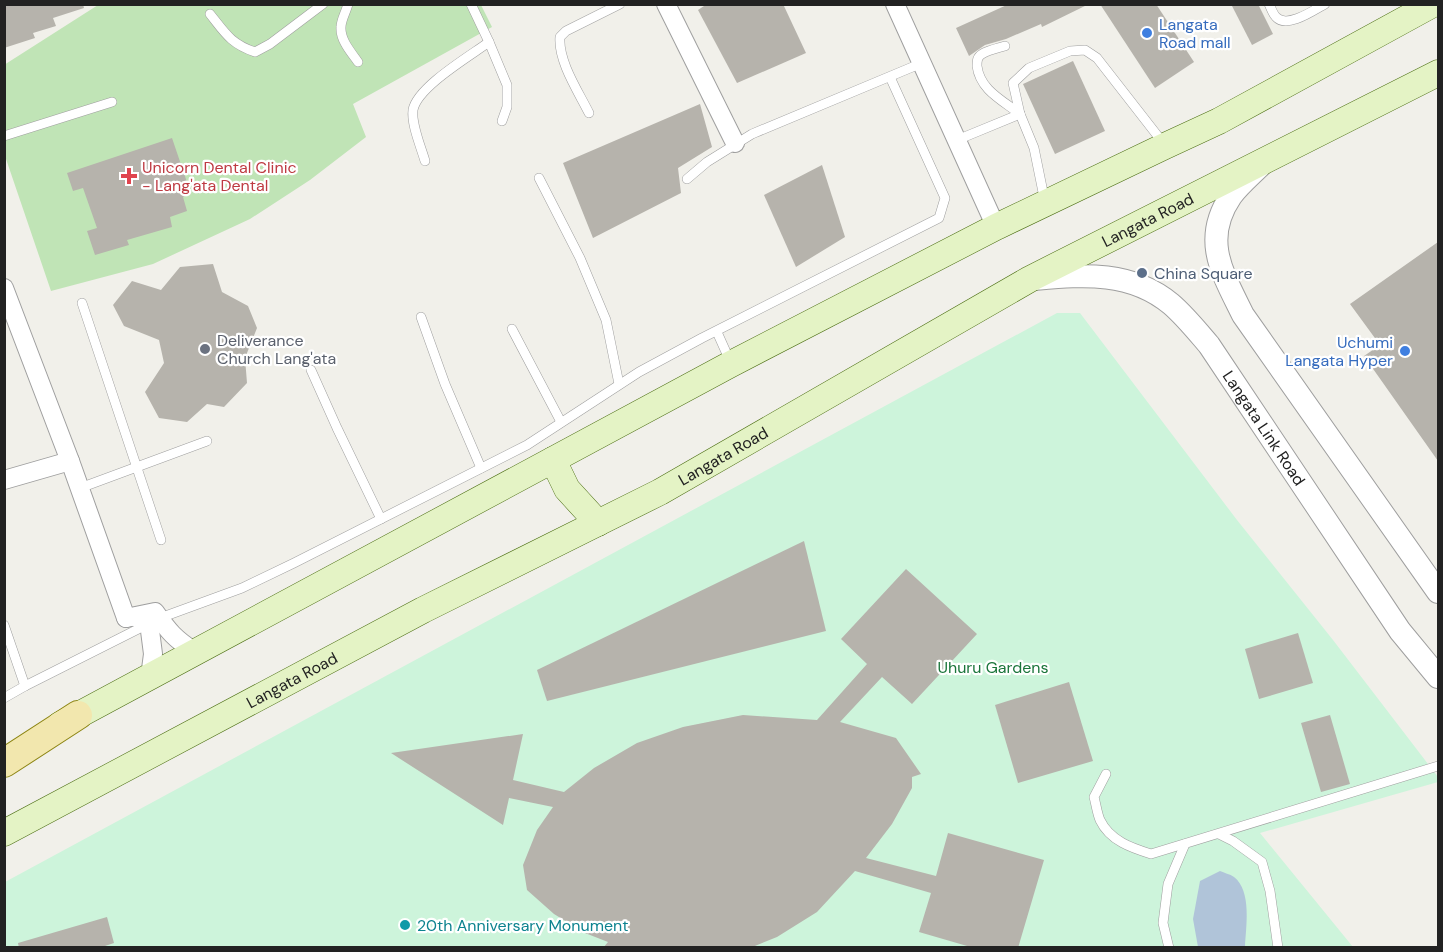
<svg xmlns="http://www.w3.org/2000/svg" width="1443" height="952" font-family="'DM Sans',sans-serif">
	<rect width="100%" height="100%" fill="#f1f0ea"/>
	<path fill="#c0e4b6" d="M98,5h383l11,22 -139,77 13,33 -56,43 -60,39 -97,45 -102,27 -46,-135 -1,-91z"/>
	<path fill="#cdf4db" d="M1057,313h23l157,207 96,120 105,137v5l-178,51 93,114 -1348,1v-66z"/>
	<path fill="#b0c4d9" d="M1220,871c4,2 10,3 14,6 18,14 12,50 11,70h-47l-5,-28 7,-38z"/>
	<g fill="#b6b3ac">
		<path d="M4,4h79l1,4 -31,10 3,8 -23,7 2,5 -31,10z"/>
		<path d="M707,4h76l23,49 -69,30 -39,-73z"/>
		<path d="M1009,4h80l-47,23 -1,-3 -35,15 -21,6 -16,11 -13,-28z"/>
		<path d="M1100,4h56l38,58 -39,26z"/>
		<path d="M1231,4h27l15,30 -21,11z"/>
		<path d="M1073,61l32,70 -50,23 -32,-70z"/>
		<path d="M700,104l12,43 -34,21 3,25 -88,45 -30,-75z"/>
		<path d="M172,138l19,56 -8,3 4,14 -17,6 2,10 -45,13 2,5 -34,10 -8,-24 10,-3 -14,-40 -10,3 -6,-18z"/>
		<path d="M822,165l23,72 -49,30 -32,-72z"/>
		<path d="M1438,242v219l-74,-105 16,-11 -30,-41z"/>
		<path d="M213,264l9,28 26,14 9,22 -12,30 2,25 -23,24 -17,-3 -20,18 -28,-4 -14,-26 19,-29 -5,-23 -35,-14 -11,-21 19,-24 29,9 19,-23z"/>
		<path d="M804,541l22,90 -279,70 -10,-31z"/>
		<path d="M906,569l71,65 -65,70 -30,-27 -42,45 56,16 25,36 -9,3v11l-20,36 -26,34 70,18 12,-43 96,27 -26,88h-44l-55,-16 12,-39 -76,-22 -38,41 -40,25 -27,11h-147l5,-6 -23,-9 -31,-19 -27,-24 -4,-25 14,-35 16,-23 -44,-9 -6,27 -112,-72 132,-19 -10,46 51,12 30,-24 43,-25 46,-16 60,-12 74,5 50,-56 -26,-25z"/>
		<path d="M1298,633l15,50 -54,16 -14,-50z"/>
		<path d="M1069,682l24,79 -75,22 -23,-78z"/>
		<path d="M1330,715l20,69 -29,8 -20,-69z"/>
		<path d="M107,917l7,26 -15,5h-80l-1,-5z"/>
	</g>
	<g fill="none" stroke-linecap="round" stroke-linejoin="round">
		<g stroke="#9f9f9f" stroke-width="10">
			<g id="service">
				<path d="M348,4c-2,8 -7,16 -7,23 -1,13 10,25 17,35"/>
				<path d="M471,4l18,38 18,43v22l-5,14"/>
				<path d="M1269,4c2,4 4,10 7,13 11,12 38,-7 49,-13"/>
				<path d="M210,14c15,19 21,30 45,38l15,-8 53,-40"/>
				<path d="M1005,46c-7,2 -17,4 -23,8 -5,3 -5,7 -5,12 3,24 25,34 43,48"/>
				<path d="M589,113c-11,-22 -31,-52 -29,-76l6,-6 54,-27"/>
				<path d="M4,136l108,-34"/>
				<path d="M957,140l63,-26"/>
				<path d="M425,161c-4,-14 -14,-37 -12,-51 4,-23 57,-54 76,-68"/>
				<path d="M539,178l41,80 26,62 13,64"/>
				<path d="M687,179l20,-17 45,-28 170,-71"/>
				<path d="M1045,202l-11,-54 -14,-34 -7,-31 16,-15 41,-17 15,-1 12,8 67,86"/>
				<path d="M82,303l79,237"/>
				<path d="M421,317l24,67 36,84"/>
				<path d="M512,329l49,93"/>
				<path d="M717,332l13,29"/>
				<path d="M311,370l26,58 44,91"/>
				<path d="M80,488l127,-47"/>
				<path d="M4,625l21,61"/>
				<path d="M4,698l21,-12 135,-68 82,-30 52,-25 233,-118 112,-73 63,-34 237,-120 6,-20 -55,-121"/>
				<path d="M1106,774l-12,23c2,7 3,16 6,23 10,21 32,28 51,34l287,-88"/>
				<path d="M1219,834l14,7 29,21 8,29 8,57"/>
				<path d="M1169,948l-6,-25 5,-39 17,-40"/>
			</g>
		</g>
		<g stroke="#9f9f9f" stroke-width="20">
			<g id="minor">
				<path d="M666,4l69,139"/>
				<path d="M895,4l101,223"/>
				<path d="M4,288l66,173 56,157"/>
				<path d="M4,480l66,-19"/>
				<path d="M134,617l14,-2 5,39 -3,23"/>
				<path d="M126,618l29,-6c14,20 20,27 40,40"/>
			</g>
		</g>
		<g stroke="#9f9f9f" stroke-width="24">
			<g id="tertiary">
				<path d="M1261,165c-10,10 -22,20 -30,31 -30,44 -8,78 12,119l195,277"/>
				<path id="s1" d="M1033,279c49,-4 97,-9 138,25 14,12 26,27 38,41l191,286 38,46"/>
			</g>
		</g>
		<g stroke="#4c6e13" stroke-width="27">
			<g id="secondary">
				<path d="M553,460l14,29 31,34"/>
				<path d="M60,725l671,-361 265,-137 169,-81 54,-25 214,-117"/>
				<path id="s2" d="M4,833l419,-223 237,-118 370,-213 408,-206"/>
			</g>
		</g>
		<g stroke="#8d8513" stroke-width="30">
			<path id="primary" d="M4,763l74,-48"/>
		</g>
		<use href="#service" stroke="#fff" stroke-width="9"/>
		<use href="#minor" stroke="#fff" stroke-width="18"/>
		<use href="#tertiary" stroke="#fff" stroke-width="22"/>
		<use href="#secondary" stroke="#e4f3c5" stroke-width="26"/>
		<use href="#primary" stroke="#f2e7ae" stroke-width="28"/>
	</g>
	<g fill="#3f7fe0" stroke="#fff" stroke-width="2">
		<circle cx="1147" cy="33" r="6"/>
		<circle cx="1405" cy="351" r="6"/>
	</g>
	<path fill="#e0444e" stroke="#fff" stroke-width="2" d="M126 167h6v6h6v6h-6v6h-6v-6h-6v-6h6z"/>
	<circle fill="#5c6f8a" stroke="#fff" stroke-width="2" cx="1142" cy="273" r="6"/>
	<circle fill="#6b7280" stroke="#fff" stroke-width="2" cx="205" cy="349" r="6"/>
	<circle fill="#0f9aa8" stroke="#fff" stroke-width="2" cx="405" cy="925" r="6"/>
	<g text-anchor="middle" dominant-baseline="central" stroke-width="4.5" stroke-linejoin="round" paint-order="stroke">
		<g font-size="16" fill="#366cbe" stroke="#fff" text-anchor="start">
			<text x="1159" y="24">Langata<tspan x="1159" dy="18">Road mall</tspan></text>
			<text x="1393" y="342" text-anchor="end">Uchumi<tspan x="1393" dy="18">Langata Hyper</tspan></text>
		</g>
		<g font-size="16" fill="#be3a42" stroke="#fff" text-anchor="start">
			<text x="142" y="167">Unicorn Dental Clinic<tspan x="142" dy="18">- Lang'ata Dental</tspan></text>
		</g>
		<g font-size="16" fill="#222" stroke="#fff">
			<text stroke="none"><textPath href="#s2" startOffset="1298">Langata Road</textPath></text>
			<text stroke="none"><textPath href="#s1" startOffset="300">Langata Link Road</textPath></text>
			<text stroke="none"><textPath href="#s2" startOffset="812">Langata Road</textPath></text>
			<text stroke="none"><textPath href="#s2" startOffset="326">Langata Road</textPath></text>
		</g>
		<g font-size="16" fill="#4e5e75" stroke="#fff" text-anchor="start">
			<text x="1154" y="273">China Square</text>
		</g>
		<g font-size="16" fill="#5b616d" stroke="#fff" text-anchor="start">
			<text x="217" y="340">Deliverance<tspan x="217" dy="18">Church Lang'ata</tspan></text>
		</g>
		<g font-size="16" fill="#1a753a" stroke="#fff">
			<text x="993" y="667">Uhuru Gardens</text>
		</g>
		<g font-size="16" fill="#0d838f" stroke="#fff" text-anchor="start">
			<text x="417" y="925">20th Anniversary Monument</text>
		</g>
	</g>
	<rect width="1443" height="952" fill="none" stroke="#222222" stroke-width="12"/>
</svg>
